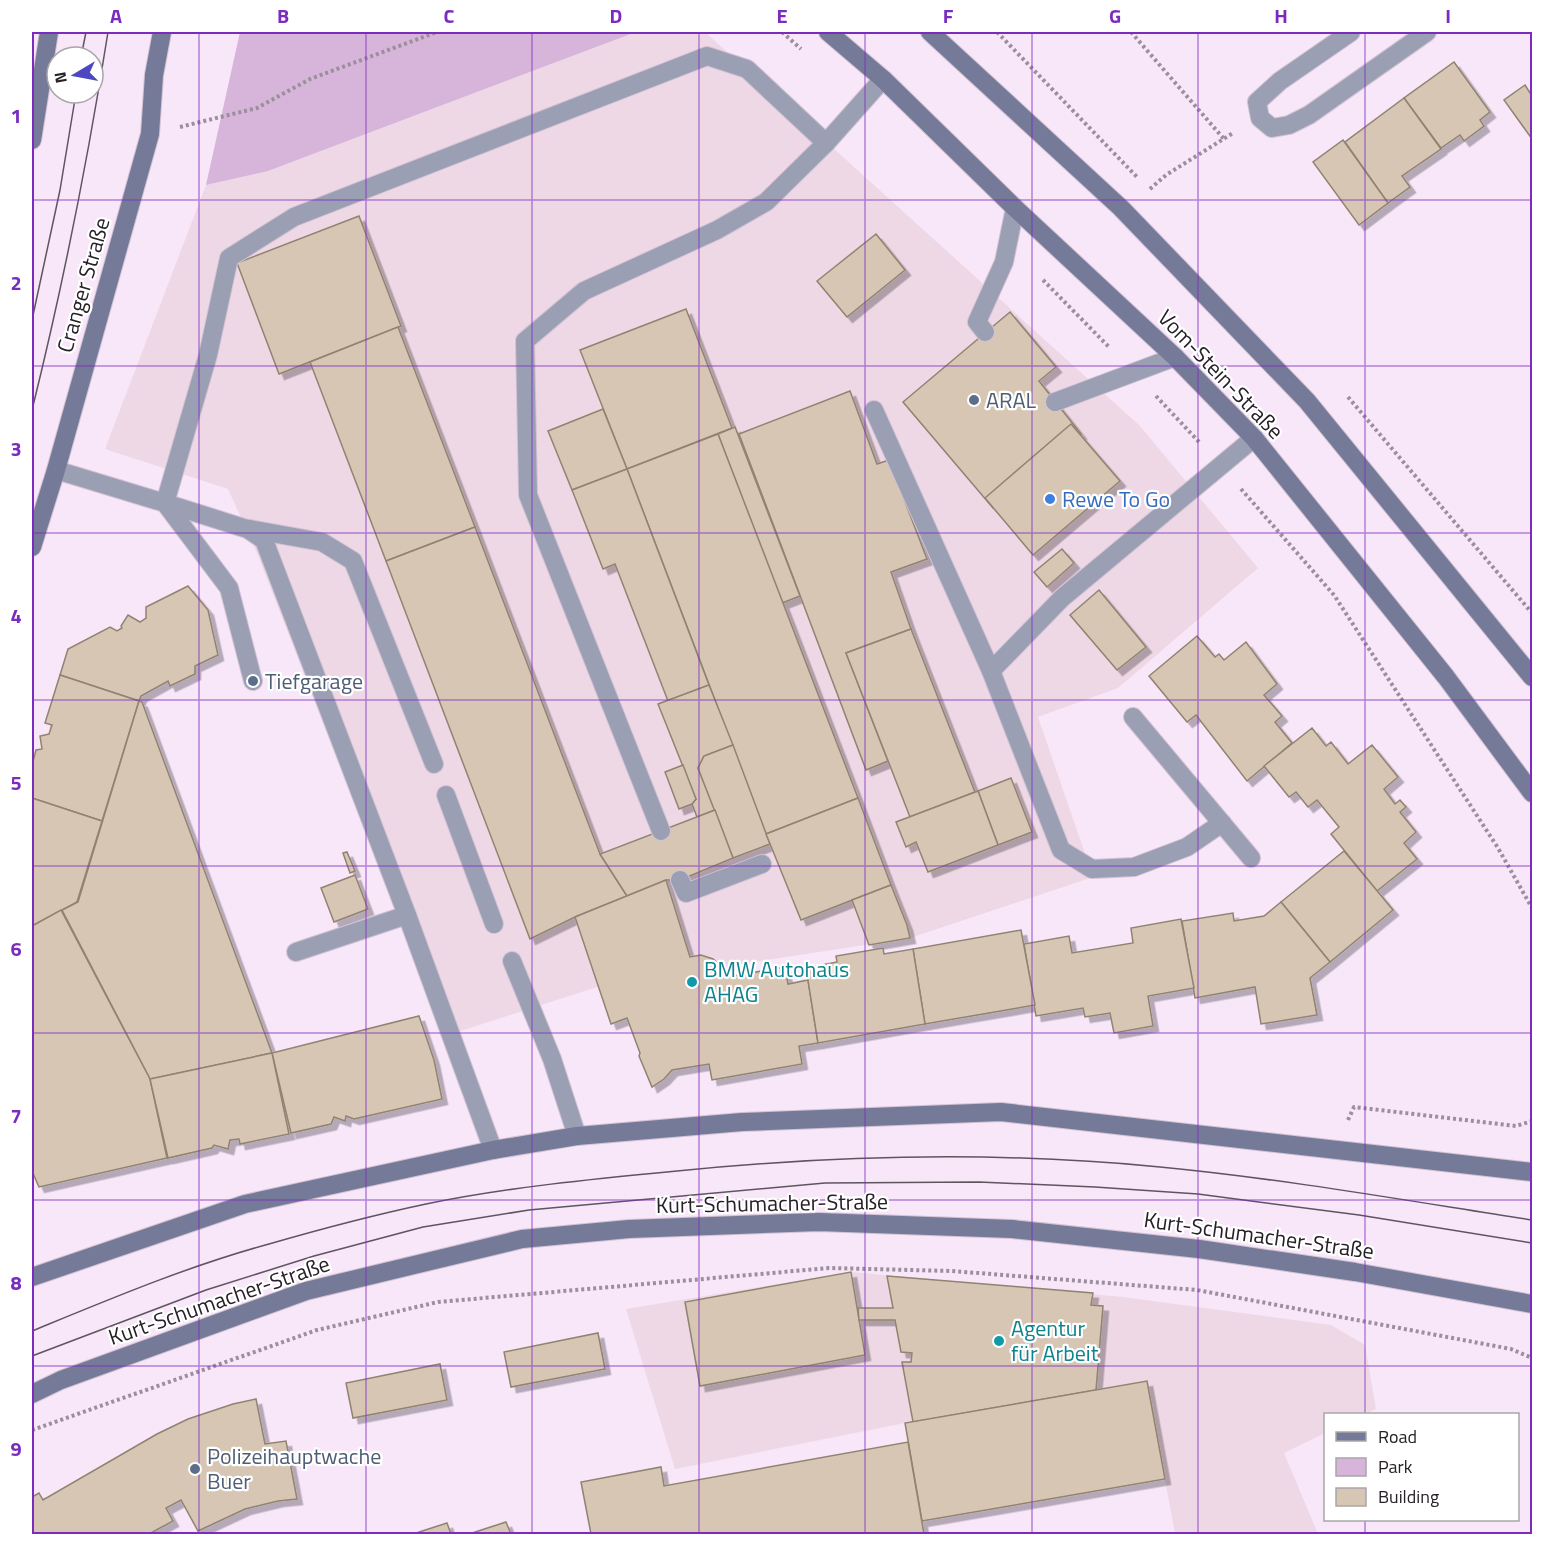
<svg xmlns="http://www.w3.org/2000/svg" width="1564" height="1566" font-family="'Titillium Web',sans-serif">
	<defs>
		<filter id="shadow"><feDropShadow dx="5.5" dy="5.5" stdDeviation="0" flood-color="#0004"/></filter>
	</defs>
	<rect width="100%" height="100%" fill="#f8e6f9"/>
	<g fill="#eed8e5">
		<path d="M636,32h69l435,394 118,142 -140,120 -80,29 55,160 -183,61 -188,29 -32,-10 -245,79 -188,-483 -29,-64 -123,-40 101,-264 62,-14z"/>
		<path d="M851,1272l272,25 208,28 34,20 11,64 -11,5h-39l-1,19 -41,20 34,81h-143l-28,-153 -242,42 -230,46 -49,-160z"/>
	</g>
	<path fill="#d7b4d9" d="M240,32h396l-368,139 -62,14z"/>
	<g fill="#d6c6b3" stroke="#918371" stroke-width="1.5" filter="url(#shadow)">
		<path d="M1454,62l36,50 -10,8 4,6 -20,15 -4,-6 -19,13 -37,-50z"/>
		<path d="M1525,85l7,11v43l-28,-39z"/>
		<path d="M1404,98l37,51 -39,27 8,11 -22,16 -43,-61z"/>
		<path d="M1343,140l45,63 -29,22 -46,-63z"/>
		<path d="M359,216l42,110 -122,48 -42,-111z"/>
		<path d="M876,234l29,36 -58,47 -30,-36z"/>
		<path d="M686,309l46,119 -105,41 -47,-119z"/>
		<path d="M1010,312l46,55 -17,14 42,53 -88,74 -90,-106z"/>
		<path d="M398,327l77,200 -89,34 -76,-199z"/>
		<path d="M850,391l27,73 12,-4 38,99 -36,13 20,57 -65,24 42,108 -22,9 -127,-336z"/>
		<path d="M603,409l24,60 -55,21 -24,-59z"/>
		<path d="M1071,424l49,57 -87,74 -48,-57z"/>
		<path d="M735,427l65,169 -18,7 -64,-169z"/>
		<path d="M718,434l140,364 -92,36 -139,-365z"/>
		<path d="M627,469l82,216 -41,16 -53,-137 -12,5 -31,-79z"/>
		<path d="M475,527l125,327 27,42 -52,21 -45,22 -144,-378z"/>
		<path d="M1062,549l12,14 -27,24 -13,-15z"/>
		<path d="M188,586l20,24 10,45 -23,11v8l-25,12 -2,-5 -27,15 -2,5 -79,-26 8,-26 42,-22 7,4 5,-3 -1,-2 7,-11 12,7 6,-4v-11z"/>
		<path d="M1099,590l47,57 -29,23 -47,-55z"/>
		<path d="M911,629l64,163 -65,25 -64,-164z"/>
		<path d="M1197,636l18,21 4,-3 5,6 22,-18 31,42 -13,11 18,21 -7,6 17,21 -45,38 -51,-66 -9,7 -38,-46z"/>
		<path d="M60,675l79,26 -37,120 -70,-23v-33l4,-15 6,-1 -2,-13 9,-2 3,-9 -7,-2z"/>
		<path d="M709,685l24,60 -29,11 -6,12 17,42 -18,7 -5,-13 4,-5 -38,-95z"/>
		<path d="M139,701l3,1 130,351 -122,26 -88,-169 16,-8z"/>
		<path d="M1312,728l14,18 5,-4 17,22 24,-19 26,32 -14,12 11,15 5,-4 6,7 -6,5 16,20 -12,11 13,16 -40,32 -46,-57 8,-7 -22,-27 -9,7 -12,-15 -7,5 -25,-31z"/>
		<path d="M733,745l37,99 -37,14 -35,-90 6,-12z"/>
		<path d="M683,765l13,34 -4,5 -13,5 -14,-37z"/>
		<path d="M1011,778l21,54 -34,13 -20,-54z"/>
		<path d="M978,791l20,54 -70,27 -12,-30 -10,5 -10,-25z"/>
		<path d="M32,798l70,23 -25,81 -45,24z"/>
		<path d="M858,798l33,87 -90,35 -35,-86z"/>
		<path d="M715,810l18,48 -53,22h-14l-39,16 -27,-42z"/>
		<path d="M1344,851l49,59 -63,52 -49,-60z"/>
		<path d="M347,852l8,19 -5,2 -7,-20z"/>
		<path d="M355,875l13,34 -34,13 -13,-34z"/>
		<path d="M666,880l24,77 11,-2 12,4 9,8 5,10 58,-10 3,17 20,-4 10,63 -19,3 3,18 -90,16 -3,-16 -37,6 -8,9 -12,8 -13,-31 1,-3 -13,-35 -16,6 -36,-107z"/>
		<path d="M891,885l16,40 3,13 -41,7 -17,-45z"/>
		<path d="M1281,902l49,60 -20,16 7,37 -56,9 -6,-37 -60,11 -13,-77 51,-8 1,8 30,-5z"/>
		<path d="M61,910l89,169 17,79 -128,29 -7,-16v-245z"/>
		<path d="M1181,919l13,69 -46,8 5,30 -39,7 -4,-20 -25,4 -2,-9 -47,8 -12,-72 45,-8 3,17 61,-10 -2,-15z"/>
		<path d="M1021,930l14,75 -110,19 -12,-75z"/>
		<path d="M883,948l1,6 29,-5 12,75 -107,19 -12,-75 31,-6 -1,-6z"/>
		<path d="M419,1016l15,44 8,39 -88,20 -8,-3 -1,5 -11,-4 -3,7 -40,9 -19,-80z"/>
		<path d="M272,1053l17,81 -49,10 -1,-5 -9,1 -2,9 -14,-4 -2,3 -44,10 -18,-79z"/>
		<path d="M851,1272l14,83 -165,31 -15,-84z"/>
		<path d="M887,1276l206,17 -2,12 12,1 -7,84 -183,32 -11,-60h9l1,-9 -11,-1 -6,-32h-36l-1,-12h35z"/>
		<path d="M598,1333l7,36 -94,18 -7,-35z"/>
		<path d="M440,1364l7,36 -94,18 -7,-35z"/>
		<path d="M1147,1381l18,98 -243,42 -17,-98z"/>
		<path d="M256,1399l9,45 21,-3 11,58 -19,2 -33,8 -47,22 -17,-31 -15,8 7,13 -24,13h-117v-37l7,-4 4,7 114,-66 31,-15 45,-15z"/>
		<path d="M908,1442l16,92h-333l-10,-52 80,-15 3,19z"/>
		<path d="M506,1522l5,12h-42z"/>
		<path d="M447,1523l4,11h-38z"/>
	</g>
	<g fill="none" stroke-linecap="round" stroke-linejoin="round">
		<g stroke="#d2c2d3" stroke-width="20">
			<g id="lane">
				<path d="M985,332l-8,-10 27,-60 11,-54"/>
				<path d="M1055,402l120,-45"/>
				<path d="M874,410l117,261 70,179 31,19 42,-2 53,-20 35,-24"/>
				<path d="M56,470l109,33 64,85 24,93"/>
				<path d="M249,530l15,10 143,375 86,235"/>
				<path d="M991,671l71,-73 192,-160"/>
				<path d="M1133,717l118,141"/>
				<path d="M434,764l-81,-203 -31,-19 -78,-14 -79,-25 43,-148 21,-97 65,-41 413,-161 40,13 79,74"/>
				<path d="M446,795l48,129"/>
				<path d="M661,831l-133,-336 -3,-154 59,-50 133,-61 49,-28 60,-59 57,-64"/>
				<path d="M680,880l6,13 76,-29"/>
				<path d="M296,952l111,-37"/>
				<path d="M512,961l40,98 25,77"/>
			</g>
		</g>
		<g stroke="#d2c2d3" stroke-width="20">
			<path id="street" d="M1351,32l-71,49 -23,21 3,16 12,10 17,-3 20,-10 118,-83"/>
		</g>
		<g stroke="#d2c2d3" stroke-width="20">
			<g id="secondary">
				<path d="M828,32l55,47 132,129 160,149 79,81 192,239 86,116"/>
				<path d="M930,32l191,176 186,193 225,276"/>
				<path d="M32,140l17,-108"/>
				<path d="M32,547l24,-77 94,-336 4,-59 8,-43"/>
				<path d="M32,1277l213,-73 248,-54 84,-14 165,-14 259,-10 531,60"/>
				<path d="M32,1394l29,-14 245,-89 216,-52 107,-10 190,-7 193,7 187,20 156,23 177,32"/>
			</g>
		</g>
		<g stroke="#9c8f9d" stroke-width="4" stroke-dasharray="3 3" stroke-linecap="butt">
			<path d="M782,32l19,17"/>
			<path d="M997,32l140,145"/>
			<path d="M1131,32l93,107"/>
			<path d="M180,127l77,-19 53,-29 127,-47"/>
			<path d="M1150,189l16,-14 67,-42"/>
			<path d="M1043,280l66,67"/>
			<path d="M1156,396l44,47"/>
			<path d="M1348,397l184,216"/>
			<path d="M1241,489l93,106 164,253 34,60"/>
			<path d="M1348,1120l6,-13 162,19 16,-5"/>
			<path d="M32,1430l285,-100 121,-28 391,-34 123,3 245,19 314,59 21,9"/>
		</g>
		<use href="#lane" stroke="#9b9fb4" stroke-width="18"/>
		<use href="#street" stroke="#9b9fb4" stroke-width="18"/>
		<use href="#secondary" stroke="#747a97" stroke-width="18"/>
		<g stroke="#5e555f" stroke-width="1.5">
			<path d="M81,57l5,-25"/>
			<path d="M32,320l28,-130 16,-97"/>
			<path d="M32,410c31,-125 56,-251 76,-378"/>
			<path d="M32,1331c78,-32 156,-65 237,-87 52,-15 105,-29 157,-40 83,-17 167,-25 251,-33 160,-16 323,-20 483,-4 125,12 249,34 372,53"/>
			<path d="M32,1356l174,-66 108,-34 109,-29 106,-17 296,-27 154,-1 116,5 103,7 161,21 173,28"/>
		</g>
	</g>
	<path fill="none" stroke="#7b2cbf" stroke-width="1.5" stroke-opacity="0.55" d="M199,32v1502M366,32v1502M532,32v1502M699,32v1502M865,32v1502M1032,32v1502M1198,32v1502M1365,32v1382M32,200h1500M32,366h1500M32,533h1500M32,700h1500M32,866h1500M32,1033h1500M32,1200h1500M32,1366h1500M1365,1520v14"/>
	<g fill="#5c6f8a" stroke="#fff" stroke-width="2">
		<circle cx="974" cy="400" r="6"/>
		<circle cx="253" cy="681" r="6"/>
		<circle cx="195" cy="1469" r="6"/>
	</g>
	<circle fill="#3f7fe0" stroke="#fff" stroke-width="2" cx="1050" cy="499" r="6"/>
	<g fill="#0f9aa8" stroke="#fff" stroke-width="2">
		<circle cx="692" cy="982" r="6"/>
		<circle cx="999" cy="1341" r="6"/>
	</g>
	<g text-anchor="middle" dominant-baseline="central" stroke-width="4.5" stroke-linejoin="round" paint-order="stroke">
		<g font-size="22" fill="#262027" stroke="#fff">
			<text transform="translate(83 285) rotate(-74)">Cranger Straße</text>
			<text transform="translate(1221 374) rotate(46)">Vom-Stein-Straße</text>
			<text transform="translate(772 1203) rotate(-1)">Kurt-Schumacher-Straße</text>
			<text transform="translate(1259 1235) rotate(8)">Kurt-Schumacher-Straße</text>
			<text transform="translate(219 1300) rotate(-19)">Kurt-Schumacher-Straße</text>
		</g>
		<g font-size="22" fill="#4e5e75" stroke="#fff" text-anchor="start">
			<text x="986" y="400">ARAL</text>
			<text x="265" y="681">Tiefgarage</text>
			<text x="207" y="1456">Polizeihauptwache<tspan x="207" dy="25">Buer</tspan></text>
		</g>
		<g font-size="22" fill="#366cbe" stroke="#fff" text-anchor="start">
			<text x="1062" y="499">Rewe To Go</text>
		</g>
		<g font-size="22" fill="#0d838f" stroke="#fff" text-anchor="start">
			<text x="704" y="969">BMW Autohaus<tspan x="704" dy="25">AHAG</tspan></text>
			<text x="1011" y="1328">Agentur<tspan x="1011" dy="25">für Arbeit</tspan></text>
		</g>
	</g>
	<rect width="1564" height="1566" fill="none" stroke="#ffffff" stroke-width="66"/>
	<rect x="1324" y="1413" width="195" height="108" fill="#ffffff" stroke="#a8a6a9" stroke-width="1.5"/>
	<rect x="1336" y="1432" width="30" height="9" fill="#747a97" stroke="#a8a6a9" stroke-width="1.5"/>
	<text x="1378" y="1443" font-size="18" fill="#262027">Road</text>
	<rect x="1336" y="1458" width="30" height="18" fill="#d7b4d9" stroke="#a8a6a9" stroke-width="1.5"/>
	<text x="1378" y="1473" font-size="18" fill="#262027">Park</text>
	<rect x="1336" y="1488" width="30" height="18" fill="#d6c6b3" stroke="#a8a6a9" stroke-width="1.5"/>
	<text x="1378" y="1503" font-size="18" fill="#262027">Building</text>
	<g transform="translate(75 75) rotate(260)"><circle r="28" fill="#ffffff" stroke="#a8a6a9" stroke-width="1.5"/>
	<path d="M0-4.5L10 22L0 15L-10 22Z" fill="#4d48bf"/>
	<text y="-9" font-size="16" font-weight="bold" text-anchor="middle" fill="#262027">N</text>
	</g>
	<rect x="33" y="33" width="1498" height="1500" fill="none" stroke="#7b2cbf" stroke-width="2"/>
	<g font-size="20" text-anchor="middle" font-weight="bold" fill="#7b2cbf">
		<text x="116" y="23">A</text>
		<text x="283" y="23">B</text>
		<text x="449" y="23">C</text>
		<text x="616" y="23">D</text>
		<text x="782" y="23">E</text>
		<text x="948" y="23">F</text>
		<text x="1115" y="23">G</text>
		<text x="1281" y="23">H</text>
		<text x="1448" y="23">I</text>
		<text x="16" y="123">1</text>
		<text x="16" y="290">2</text>
		<text x="16" y="456">3</text>
		<text x="16" y="623">4</text>
		<text x="16" y="790">5</text>
		<text x="16" y="956">6</text>
		<text x="16" y="1123">7</text>
		<text x="16" y="1290">8</text>
		<text x="16" y="1456">9</text>
	</g>
</svg>
